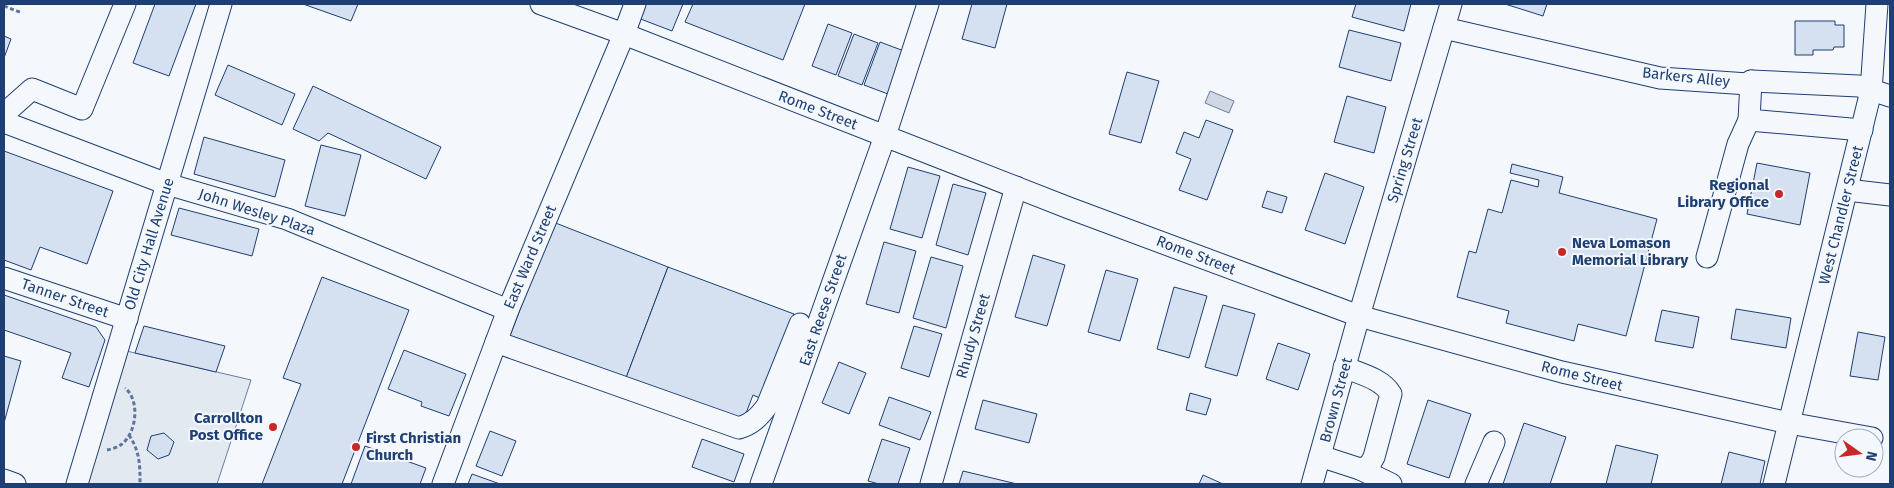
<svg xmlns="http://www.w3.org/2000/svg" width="1894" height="488" font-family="'Fira Sans',sans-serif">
	<rect width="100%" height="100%" fill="#f4f7fb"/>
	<path fill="#e3e9f0" stroke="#687fa3" d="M118,349l133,31 -34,104h-140z"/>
	<path fill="#cfd7e4" stroke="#687fa3" d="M1210,91l24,10 -5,12 -24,-10z"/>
	<g fill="#d5e0f0" stroke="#1d3f73">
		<path d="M155,4h41l-27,72 -36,-13z"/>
		<path d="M303,4h55l-7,17z"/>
		<path d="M644,4h39l-11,27 -34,-13z"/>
		<path d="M693,4h112l-22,56 -98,-38z"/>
		<path d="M972,4h35l-12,44 -33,-9z"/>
		<path d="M1356,4h55l-7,27 -52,-14z"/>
		<path d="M1505,4h42l-4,12z"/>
		<path d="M1795,21h40v4h9v22h-10l-1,3h-20v5h-18z"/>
		<path d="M828,24l24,9 -16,42 -24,-9z"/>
		<path d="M1349,30l52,13 -10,38 -52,-14z"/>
		<path d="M854,34l24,9 -16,42 -24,-9z"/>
		<path d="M4,36l7,3 -7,19z"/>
		<path d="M880,42l24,9 -16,43 -24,-9z"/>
		<path d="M228,65l67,29 -13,31 -67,-30z"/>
		<path d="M1127,72l32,9 -18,62 -32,-9z"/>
		<path d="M313,86l128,61 -15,32 -98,-46 -9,8 -26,-12z"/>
		<path d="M1347,96l39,11 -12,46 -40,-11z"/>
		<path d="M1206,120l27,10 -26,70 -28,-10 12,-31 -15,-6 8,-21 15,6z"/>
		<path d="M204,137l81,23 -10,37 -81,-23z"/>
		<path d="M321,145l40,10 -16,61 -40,-10z"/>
		<path d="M4,151l109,40 -26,73 -47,-17 -9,23 -27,-10z"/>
		<path d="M1757,163l53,10 -10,52 -53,-11z"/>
		<path d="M1512,164l51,13 -4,16 98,26 -31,117 -48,-12 -4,17 -68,-18 3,-12 -52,-14 12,-46 7,2 12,-44 14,4 9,-33 27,7 1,-7 -29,-7z"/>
		<path d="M908,167l32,9 -18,62 -32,-9z"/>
		<path d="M1325,173l39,14 -19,57 -40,-14z"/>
		<path d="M953,184l33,9 -18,62 -32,-10z"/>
		<path d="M1267,191l20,6 -5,16 -20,-6z"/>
		<path d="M179,208l80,21 -7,27 -81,-21z"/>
		<path d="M553,222l115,45 -42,111 -116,-42z"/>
		<path d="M884,242l32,9 -17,62 -33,-9z"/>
		<path d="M1033,255l32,10 -18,61 -32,-9z"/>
		<path d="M931,257l32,9 -17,62 -33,-10z"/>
		<path d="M668,267l126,47 -32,85 -9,-4 -10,26 -117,-43z"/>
		<path d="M1106,270l32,9 -18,62 -32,-9z"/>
		<path d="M322,277l87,33 -67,174h-80l39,-100 -18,-6z"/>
		<path d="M1174,287l33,9 -18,62 -32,-9z"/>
		<path d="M4,295l92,32 9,13 -16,47 -27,-9 9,-25 -67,-23z"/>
		<path d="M1223,305l32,9 -18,62 -32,-9z"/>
		<path d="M1736,309l55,9 -5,30 -55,-9z"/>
		<path d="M1662,310l37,7 -6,31 -38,-7z"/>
		<path d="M144,326l81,20 -9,26 -81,-19z"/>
		<path d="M914,326l28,8 -13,43 -28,-9z"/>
		<path d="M1858,332l27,5 -7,43 -28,-4z"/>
		<path d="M1278,343l32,11 -12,36 -32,-11z"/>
		<path d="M404,350l62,24 -17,42 -28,-10 1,-4 -34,-13z"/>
		<path d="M4,356l17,5 -17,62z"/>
		<path d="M839,362l27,11 -17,41 -27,-11z"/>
		<path d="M1190,393l21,6 -5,16 -20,-5z"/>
		<path d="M889,397l42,15 -11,28 -41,-15z"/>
		<path d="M983,400l54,14 -8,29 -54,-14z"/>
		<path d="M1428,400l43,14 -22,64 -42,-14z"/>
		<path d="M1524,423l42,14 -16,47h-47z"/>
		<path d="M490,431l26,10 -14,35 -26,-10z"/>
		<path d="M164,433l10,9 -5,13 -11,4 -11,-9 4,-14z"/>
		<path d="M702,439l42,15 -10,28 -42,-15z"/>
		<path d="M882,439l28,9 -12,36h-19l-11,-3z"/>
		<path d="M1616,445l42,10 -7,29h-45z"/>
		<path d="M365,446l61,22 -6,16h-69z"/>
		<path d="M1729,452l36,9 -5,23h-39z"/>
		<path d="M963,471l54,13h-58z"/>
		<path d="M472,474l28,10h-32z"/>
		<path d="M1203,475l20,9h-24z"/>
	</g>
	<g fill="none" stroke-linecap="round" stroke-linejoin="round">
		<g stroke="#1d3f73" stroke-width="23">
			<g id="minor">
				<path d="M541,4l83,30 445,174 290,108 203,56 227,51 83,15"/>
				<path d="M1444,28l216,50 88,6 3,-3 108,5 31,10"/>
				<path d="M1751,81l-2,39 113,10"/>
				<path d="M4,114l28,-25 50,20 43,-105"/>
				<path d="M4,122l163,62 120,35 221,91"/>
				<path d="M1847,190l43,5"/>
				<path d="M1707,257l31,-113 11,-24"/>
				<path d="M4,278l123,41"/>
				<path d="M496,342l243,86c13,-4 20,-11 28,-22l33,-82"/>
				<path d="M1344,367c16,7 37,11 47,27l-17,63 -5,9 -9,3"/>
				<path d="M1320,456l40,13 31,15"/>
				<path d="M4,480l11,4"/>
				<path d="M77,484l144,-480"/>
				<path d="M443,484l65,-174 116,-276 11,-30"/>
				<path d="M761,484l124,-348 43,-132"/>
				<path d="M931,484l85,-297"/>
				<path d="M1312,484l47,-168 92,-312"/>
				<path d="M1476,484l18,-42"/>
				<path d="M1774,484l97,-393 6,-87"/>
			</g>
		</g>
		<g stroke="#5e769c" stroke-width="3" stroke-dasharray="4 2.5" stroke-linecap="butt">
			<path d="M4,6l18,7"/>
			<path d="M129,435c11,17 11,30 11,49"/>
			<path d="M107,450c5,-1 11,-3 15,-6 15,-12 18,-44 3,-56"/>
		</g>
		<use href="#minor" stroke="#f4f7fb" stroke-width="21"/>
	</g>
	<g fill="#c62828" stroke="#f4f7fb" stroke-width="2">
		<circle cx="1779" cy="194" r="5"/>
		<circle cx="1562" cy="252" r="5"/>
		<circle cx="273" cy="427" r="5"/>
		<circle cx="356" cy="447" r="5"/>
	</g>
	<g text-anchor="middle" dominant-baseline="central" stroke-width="4" stroke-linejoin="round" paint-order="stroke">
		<g font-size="15" fill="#1d3f73" stroke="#f4f7fb">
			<text transform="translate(1686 77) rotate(6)">Barkers Alley</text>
			<text transform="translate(818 110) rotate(21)">Rome Street</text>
			<text transform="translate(1405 160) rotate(-73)">Spring Street</text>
			<text transform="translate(257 212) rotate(18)">John Wesley Plaza</text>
			<text transform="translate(1841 215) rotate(-76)">West Chandler Street</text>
			<text transform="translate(149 244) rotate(-73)">Old City Hall Avenue</text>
			<text transform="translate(1196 255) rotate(21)">Rome Street</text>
			<text transform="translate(530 257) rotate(-67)">East Ward Street</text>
			<text transform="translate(65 298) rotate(19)">Tanner Street</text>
			<text transform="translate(823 310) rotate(-71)">East Reese Street</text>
			<text transform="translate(973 336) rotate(-74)">Rhudy Street</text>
			<text transform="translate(1582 376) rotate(14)">Rome Street</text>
			<text transform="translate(1336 400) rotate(-75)">Brown Street</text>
		</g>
		<g font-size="15" font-weight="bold" fill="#1d3f73" stroke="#f4f7fb" text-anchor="end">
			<text x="1769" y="185">Regional<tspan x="1769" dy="17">Library Office</tspan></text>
			<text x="1572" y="243" text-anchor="start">Neva Lomason<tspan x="1572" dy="17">Memorial Library</tspan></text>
			<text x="263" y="418">Carrollton<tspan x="263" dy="17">Post Office</tspan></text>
			<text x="366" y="438" text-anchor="start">First Christian<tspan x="366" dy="17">Church</tspan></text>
		</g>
	</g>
	<rect width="1894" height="488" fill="none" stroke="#1d3f73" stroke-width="10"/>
	<g transform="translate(1859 453) rotate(104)"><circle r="24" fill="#f4f7fb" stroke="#9eadc5"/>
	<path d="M0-4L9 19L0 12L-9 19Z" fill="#c62828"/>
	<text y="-8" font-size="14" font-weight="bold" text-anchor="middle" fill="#1d3f73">N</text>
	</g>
</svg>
